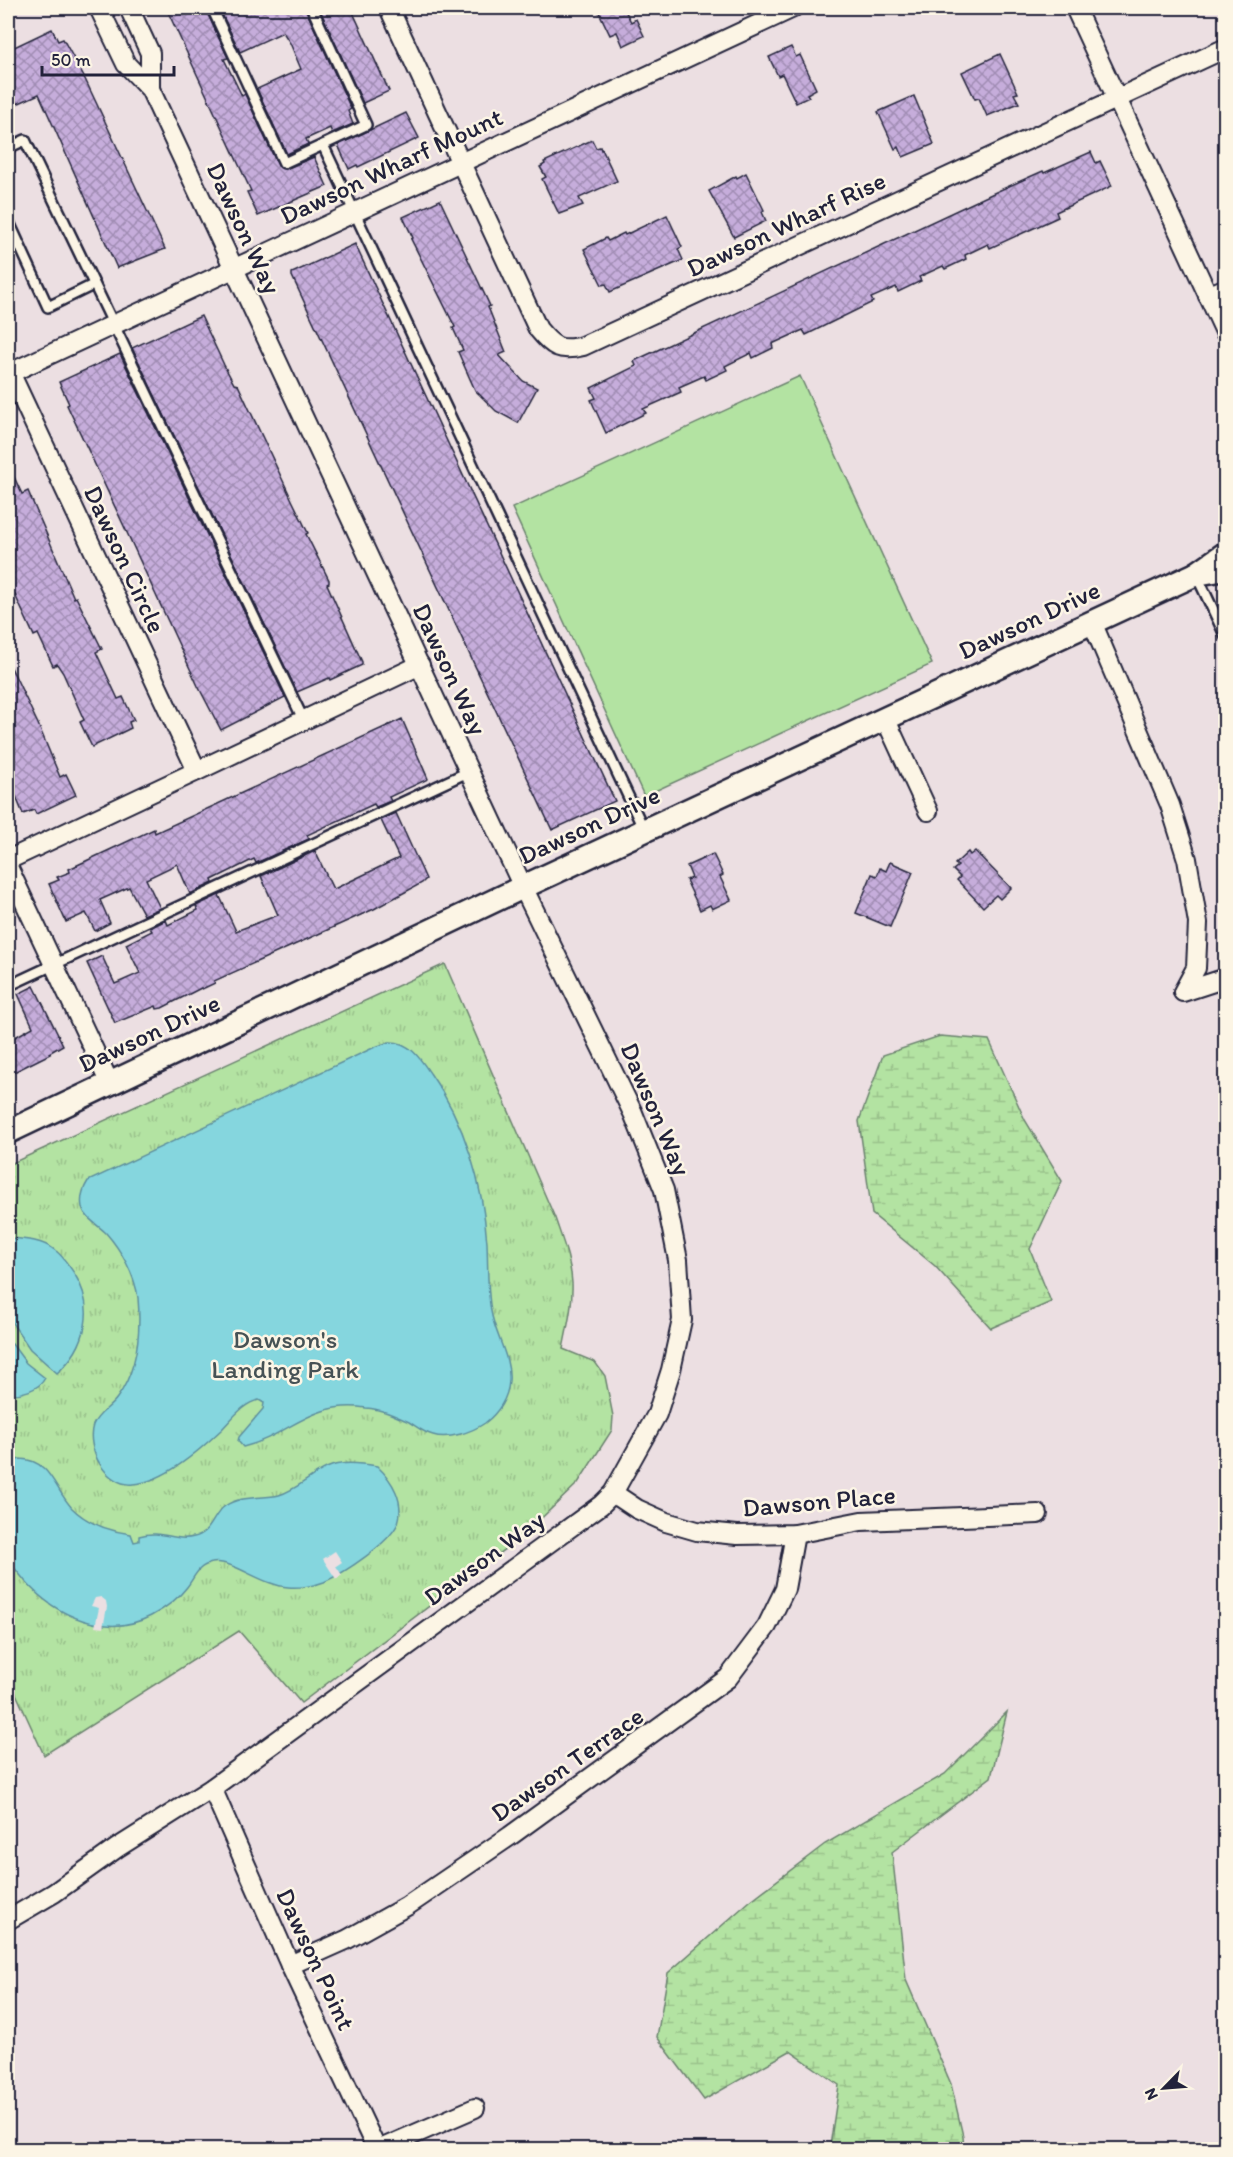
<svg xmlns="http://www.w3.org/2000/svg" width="1233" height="2157" font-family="Itim,sans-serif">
	<defs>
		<pattern id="wetland-marsh" width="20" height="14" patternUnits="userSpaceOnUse" patternTransform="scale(1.5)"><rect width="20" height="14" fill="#b3e3a2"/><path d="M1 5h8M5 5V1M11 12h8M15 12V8" fill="none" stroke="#9ac28c"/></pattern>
		<pattern id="park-tufts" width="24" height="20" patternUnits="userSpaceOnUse" patternTransform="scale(1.5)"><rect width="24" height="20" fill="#b3e3a2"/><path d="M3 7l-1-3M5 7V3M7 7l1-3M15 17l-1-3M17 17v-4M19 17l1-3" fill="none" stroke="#9ac28c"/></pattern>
		<pattern id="building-cross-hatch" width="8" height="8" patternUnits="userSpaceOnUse" patternTransform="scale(1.5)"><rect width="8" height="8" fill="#c6addb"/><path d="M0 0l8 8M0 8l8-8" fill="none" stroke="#a08cb3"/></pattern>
	</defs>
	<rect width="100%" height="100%" fill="#ecdfe2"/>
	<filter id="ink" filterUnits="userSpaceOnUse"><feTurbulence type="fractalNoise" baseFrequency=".0167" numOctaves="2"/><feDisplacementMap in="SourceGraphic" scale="12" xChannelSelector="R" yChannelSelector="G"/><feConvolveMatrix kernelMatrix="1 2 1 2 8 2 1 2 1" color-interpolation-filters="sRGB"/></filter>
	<g filter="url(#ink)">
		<path fill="#b3e3a2" stroke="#6a826e" stroke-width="1.5" d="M800,376l132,288 -288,132 -132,-288z"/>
		<g fill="url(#wetland-marsh)" stroke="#6a826e" stroke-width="1.5">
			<path d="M940,1036l49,4 36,80 37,61 -32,68 21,53 -60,26 -56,-62 -63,-52 -13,-93 24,-66z"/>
			<path d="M1007,1712l-16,65 -99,75 14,128 45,104 12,52 1,13h-131l-3,-3 9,-61 -49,-34 -86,49 -47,-63 11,-64 82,-72 75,-57 120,-70z"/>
		</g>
		<path fill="url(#park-tufts)" stroke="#6a826e" stroke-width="1.5" d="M445,964l110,254c7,21 16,43 17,65 1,22 -5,45 -9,66l32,13 10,14 8,40 -1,14 -34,53 -52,50 -225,170 -62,-72 -195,124 -36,-79v-511z"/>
		<g fill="#85d6de" stroke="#5d8e9d" stroke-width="1.5">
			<path d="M389,1042c20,-1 31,16 41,31 35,49 53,111 57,170 1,23 0,46 4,68 4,24 20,46 18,70 -1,17 -11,32 -24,42 -13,9 -37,17 -52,12 -9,-2 -16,-8 -24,-13 -13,-6 -28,-13 -43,-14 -56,-8 -75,27 -123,39l-5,-6 1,-4 24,-28 1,-6 -5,-3c-16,3 -27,19 -38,30 -22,21 -57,52 -88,54 -26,3 -48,-35 -40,-59 5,-12 17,-17 24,-27 21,-29 24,-66 21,-100 -3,-23 -17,-48 -32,-65 -8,-8 -21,-15 -24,-26 -2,-10 1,-18 6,-26l287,-134z"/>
			<path d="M8,1238c16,1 35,2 48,13 7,5 13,15 18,22 22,34 13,74 -17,100l-27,-24 -22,-32z"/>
			<path d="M12,1344l14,19 19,15c-6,12 -25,17 -37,16v-48z"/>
			<path d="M20,1459c31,1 34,30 52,49 16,16 37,23 59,26l3,8 5,-1v-5c23,-7 35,6 55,1 18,-4 18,-22 31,-31 15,-11 38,-7 54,-11 23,-7 38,-28 61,-31 12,-2 25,0 37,2 15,14 28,35 21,57 -8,20 -54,50 -74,59 -10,4 -25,6 -36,5 -25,-1 -58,-29 -76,-24 -15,3 -17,14 -25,24 -9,12 -23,22 -36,29 -44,23 -96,0 -126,-35 -6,-8 -16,-17 -17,-27 -2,-8 0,-18 0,-27 0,-21 0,-43 0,-64z"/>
		</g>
		<g fill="#ecdfe2">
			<path d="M335,1551l7,11 -6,4 6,9 -6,4 -13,-20z"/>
			<path d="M101,1597l5,4 1,6 -4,21 -8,-1 4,-19 -8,-2 4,-8z"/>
		</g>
		<g fill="url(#building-cross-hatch)" stroke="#22223b" stroke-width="1.5">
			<path d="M178,8h27l23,50 -4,1 18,37 3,-2 33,72 8,3 28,-12 13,29 -69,30 -11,-24 4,-1 -83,-179z"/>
			<path d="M219,8h86l46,101 -3,2 5,13 -21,9 -2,-5 -24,11 2,5 -21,10 -30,-65 44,-20 -11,-26 -7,-11 -43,20z"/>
			<path d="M319,8h32l38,83 -26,12z"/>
			<path d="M597,8h27l7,14 5,-3 8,17 -21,10 -6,-14 -7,3z"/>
			<path d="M52,29l6,12 5,-2 22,40 80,170 -48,19 -78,-174 -31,14v-58z"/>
			<path d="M791,47l5,10 4,-2 16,34 -9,5 2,3 -13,6 -14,-29 -4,2 -9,-19z"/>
			<path d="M1000,54l18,39 -4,1 5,9 -32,13 -8,-18 -4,1 -13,-27z"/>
			<path d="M914,96l20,48 -31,13 -4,-10 -4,2 -17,-37z"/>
			<path d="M406,113l13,25 -61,29 -1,-2 -8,4 -11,-24z"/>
			<path d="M592,140l4,8 4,-1 1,3 1,-1 15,32 -38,17 4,7 -24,9 -17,-35 4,-2 -6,-10 5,-3 -1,-2z"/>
			<path d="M1091,152l5,11 4,-2 12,25 -56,26 2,5 -68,31 -2,-4 -23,11 1,4 -21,10 -2,-3 -24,11 2,4 -23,11 -2,-5 -25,11 2,4 -45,22 -22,11 -3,-5 -31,14 1,4 -20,10 -2,-5 -26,13 2,4 -21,10 -2,-4 -25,11 2,5 -38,17 3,4 -40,20 -15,-33 5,-2 -5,-10 45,-22 -2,-5 364,-170 45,-20 1,2z"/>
			<path d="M746,173l18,37 -2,2 4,9 -32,16 -25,-46 27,-15 1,2z"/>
			<path d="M440,200l50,106 -2,1 18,45 -7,3 24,26 14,7 -19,35 -22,-12 -21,-21 -17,-38 5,-2 -10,-22 2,-1 -44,-88 2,-1 -10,-21z"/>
			<path d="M667,215l15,32 -4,2 5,11 -73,32 -4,-8 -4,1 -18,-36 22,-11 2,3 16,-8 1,2z"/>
			<path d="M355,244l260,557 -63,29 -260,-554v-3z"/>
			<path d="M201,316l23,49 10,19 4,1 54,115 16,33 -2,1 23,46v3l-2,1 35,78v3l-32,15 -1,-2 -32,14 -165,-344z"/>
			<path d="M120,354l165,343 -64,33 -23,-44 -75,-162 -56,-119 2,-1 -10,-22z"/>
			<path d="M8,464l14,30 6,-3 46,107 2,-1 26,52 -6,3 22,47 5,-2 11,23 -5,2 2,6 -39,19 -12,-25 4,-2 -21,-47 -6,-9 -4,2 -15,-32 -4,2 -19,-41 -3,1 -4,-11z"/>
			<path d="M8,661l30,63 22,53 6,-3 10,21 -40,19 -2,-4 -11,4 -15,-37z"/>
			<path d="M402,719l26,60 -39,18 2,4 -15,6 -2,-3 -67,31 2,4 -53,24 -2,-4 -42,21 1,3 -23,11 -13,-30 -31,15 14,29 -16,7 -15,-28 -29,13 10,23 -15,8 -9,-18 -20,9 -17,-38 10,-4 -2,-3 13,-5 -1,-3 85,-40 1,4z"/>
			<path d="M396,813l30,66 -4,4 -48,26 -160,72 1,2 -13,6 -1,-1 -39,20 -5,1 -1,-3 -41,17 -28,-60 15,-7 13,28 25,-11 -14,-29 26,-13 -2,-3 16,-8 2,5 30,-15 -2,-4 23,-11 17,36 42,-16 -17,-39 54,-25 17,36 2,2 48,-23 17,-8 -18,-38z"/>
			<path d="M975,851l36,37 -11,11 -4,-4 -13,12 -26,-27 3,-3 -7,-7 5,-4 -3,-2 13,-12 2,3z"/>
			<path d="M713,854l10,21 -3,2 11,23 -19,9 -2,-4 -10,5 -14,-30 6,-2 -5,-12z"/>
			<path d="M890,862l23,10 -23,55 -34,-14 16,-39 5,2 3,-8 6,3z"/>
			<path d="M34,986l29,59 -14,8 1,1 -42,21v-34l25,-14 -15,-33z"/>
		</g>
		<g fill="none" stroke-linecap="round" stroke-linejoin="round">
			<g stroke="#22223b" stroke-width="14">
				<g id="service">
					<path d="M212,8l72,155 82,-38 -54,-117"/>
					<path d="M323,145l321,685"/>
					<path d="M8,148l17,-8 279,581"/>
					<path d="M8,220l40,87 45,-22"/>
					<path d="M1196,574l30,63"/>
					<path d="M8,986l462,-215"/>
				</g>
			</g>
			<g stroke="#22223b" stroke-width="22">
				<g id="minor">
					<path d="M129,8l21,45v36"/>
					<path d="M389,8l149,321c15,18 21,23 45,17l643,-298"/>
					<path d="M1075,8l151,326"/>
					<path d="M1208,296l18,-8"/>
					<path d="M8,368l189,403 -189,89"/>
					<path d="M10,373l783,-365"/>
					<path d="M1092,622l78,183 17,54 11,64 -2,45 -13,24 43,-14"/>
					<path d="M885,718l43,93"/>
					<path d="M197,771l223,-106"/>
					<path d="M8,867l102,217"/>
					<path d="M613,1493l24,16 29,13 31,9 40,4 58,-1 66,-13 177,-7"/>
					<path d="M212,1788l78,177 87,185"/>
					<path d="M8,1920l46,-27 63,-45 95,-60 389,-283 12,-12 44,-79 14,-44 11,-50 -4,-60 -14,-70 -31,-77 -110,-226 -373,-798 -24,-25 -27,-56"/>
					<path d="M290,1965l56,-25 61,-34 103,-70 218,-158 39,-52 18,-37 10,-55"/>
					<path d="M378,2150l97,-42"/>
				</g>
			</g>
			<g stroke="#22223b" stroke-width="27">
				<g id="tertiary">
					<path d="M1226,553l-30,21 30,-5"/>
					<path d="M8,1132l515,-245 673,-313"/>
				</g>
			</g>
			<use href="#service" stroke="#fcf5e5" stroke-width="9"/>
			<use href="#minor" stroke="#fcf5e5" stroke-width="18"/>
			<use href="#tertiary" stroke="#fcf5e5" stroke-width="22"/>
		</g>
	</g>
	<g text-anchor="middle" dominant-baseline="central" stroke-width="5" stroke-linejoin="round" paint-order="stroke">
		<g font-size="26" fill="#22223b" stroke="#fcf5e5">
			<text transform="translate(391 166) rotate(-25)">Dawson Wharf Mount</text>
			<text transform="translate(786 224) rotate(-25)">Dawson Wharf Rise</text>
			<text transform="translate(244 228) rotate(65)">Dawson Way</text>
			<text transform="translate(125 559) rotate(65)">Dawson Circle</text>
			<text transform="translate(1029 620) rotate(-25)">Dawson Drive</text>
			<text transform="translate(450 669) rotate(65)">Dawson Way</text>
			<text transform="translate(589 825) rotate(-25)">Dawson Drive</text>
			<text transform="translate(149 1033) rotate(-25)">Dawson Drive</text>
			<text transform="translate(656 1109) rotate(67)">Dawson Way</text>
			<text transform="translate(819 1501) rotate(-5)">Dawson Place</text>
			<text transform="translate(484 1558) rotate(-36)">Dawson Way</text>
			<text transform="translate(567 1764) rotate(-35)">Dawson Terrace</text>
			<text transform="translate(316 1959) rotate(65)">Dawson Point</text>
		</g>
		<g font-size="26" fill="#465255" stroke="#fcf5e5">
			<text x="285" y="1339">Dawson's<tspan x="285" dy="30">Landing Park</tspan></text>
		</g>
	</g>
	<rect width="1233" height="2157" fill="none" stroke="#fcf5e5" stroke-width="30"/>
	<rect x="15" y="15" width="1203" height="2127" fill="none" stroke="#22223b" stroke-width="2" filter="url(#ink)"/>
	<g transform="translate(1164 2088) rotate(245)" stroke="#fcf5e5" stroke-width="4.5" paint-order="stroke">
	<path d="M0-4.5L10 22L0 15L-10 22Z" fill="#22223b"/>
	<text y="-9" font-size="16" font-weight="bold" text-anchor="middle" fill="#22223b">N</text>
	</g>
	<path d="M42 66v9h132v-9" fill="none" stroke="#22223b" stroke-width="3"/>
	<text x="51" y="66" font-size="18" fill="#22223b" stroke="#fcf5e5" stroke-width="4.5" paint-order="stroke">50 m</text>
</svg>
